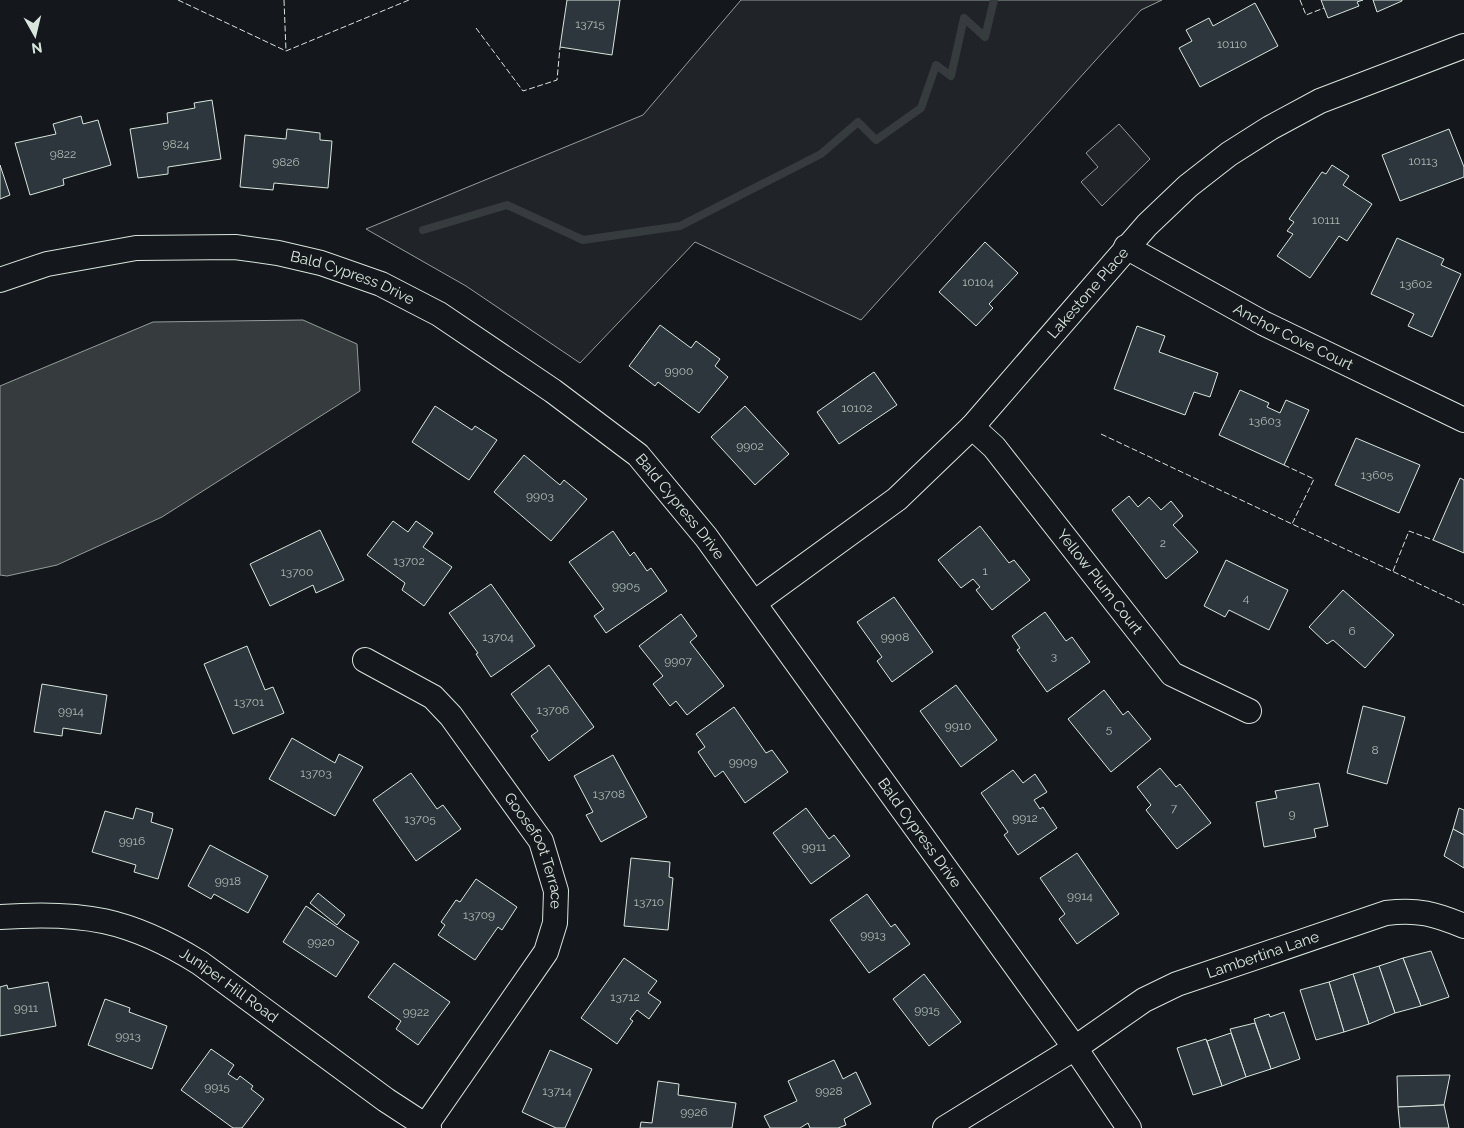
<svg xmlns="http://www.w3.org/2000/svg" width="1464" height="1128" font-family="Raleway,sans-serif">
	<rect width="100%" height="100%" fill="#14181c"/>
	<g fill="#202428" stroke="#939e99">
		<path d="M741,0h421l-21,10 -280,310 -166,-78 -115,121 -114,-77 -100,-57 277,-114z"/>
		<path d="M1119,124l31,35 -48,47 -21,-24 17,-15 -12,-14z"/>
	</g>
	<path fill="#363b3e" stroke="#939e99" d="M303,320l54,24 3,47 -198,126 -105,48 -50,11 -7,-1v-189l153,-64z"/>
	<g fill="none" stroke-linecap="round" stroke-linejoin="round">
		<path stroke="#363b3e" stroke-width="8" d="M423,230l84,-25 76,35 97,-14 141,-72 37,-32 18,18 45,-32 15,-43 15,11 13,-58 21,19 9,-37"/>
	</g>
	<g fill="#2c363c" stroke="#d8e6dc">
		<path d="M567,0h53l-8,55 -52,-8z"/>
		<path d="M1321,0h42l-6,2 2,4 -31,12z"/>
		<path d="M1373,0h29v1l-25,11z"/>
		<path d="M1255,3l23,43 -78,41 -21,-39 13,-7 -6,-11 23,-12 4,8z"/>
		<path d="M212,100l9,59 -53,8v7l-30,4 -8,-49 38,-6 -1,-10 28,-5 -1,-5z"/>
		<path d="M81,116l2,8 15,-4 13,45 -48,14 1,6 -34,10 -15,-52 41,-9 -3,-10z"/>
		<path d="M287,129l33,4v7l12,1 -4,47 -54,-5 -1,7 -33,-3 5,-52 41,4z"/>
		<path d="M1449,129l15,38v10l-64,24 -18,-46z"/>
		<path d="M0,165l10,30 -10,4z"/>
		<path d="M1332,165l17,11 -6,9 29,19 -25,37 -8,-5 -29,42 -33,-22 16,-22 -6,-3 7,-9 -5,-3 33,-47 4,2z"/>
		<path d="M1397,238l47,21 -3,6 20,9 -29,63 -24,-11 6,-12 -43,-20z"/>
		<path d="M985,242l33,31 -29,31 4,4 -17,18 -37,-34z"/>
		<path d="M660,325l31,23 5,-7 24,18 -5,7 13,11 -29,36 -41,-31 -3,4 -26,-20z"/>
		<path d="M1137,326l28,10 -6,16 59,21 -8,24 -16,-5 -9,23 -71,-26z"/>
		<path d="M874,372l23,33 -58,39 -22,-32z"/>
		<path d="M1240,390l29,13 -2,4 13,6 6,-13 23,10 -25,55 -65,-30z"/>
		<path d="M435,406l37,24 3,-4 22,14 -28,40 -57,-38z"/>
		<path d="M745,406l44,48 -34,31 -44,-48z"/>
		<path d="M1356,438l64,27 -21,48 -64,-28z"/>
		<path d="M524,455l36,30 4,-5 23,19 -36,42 -57,-49z"/>
		<path d="M1460,478l4,2v73l-31,-13z"/>
		<path d="M1129,496l9,11 11,-10 12,13 10,-9 12,15 -10,9 25,27 -32,27 -54,-69z"/>
		<path d="M393,521l15,11 8,-11 17,12 -10,14 29,20 -28,39 -22,-16 3,-7 -38,-28z"/>
		<path d="M980,526l29,37 5,-3 16,20 -38,30 -16,-20 4,-3 -7,-8 -12,9 -23,-28z"/>
		<path d="M320,530l24,50 -28,13 -3,-8 -43,21 -20,-42z"/>
		<path d="M613,531l17,25 4,-4 13,19 4,-3 16,23 -61,42 -12,-17 10,-7 -35,-47z"/>
		<path d="M1226,560l62,30 -19,40 -40,-20 -4,7 -21,-11z"/>
		<path d="M491,584l44,62 -44,31 -15,-23 2,-1 -29,-40z"/>
		<path d="M1343,590l51,45 -29,33 -32,-28 -6,4 -18,-17z"/>
		<path d="M894,597l39,55 -41,30 -15,-21 5,-4 -25,-35z"/>
		<path d="M1045,612l21,29 6,-4 18,25 -43,30 -30,-42 3,-2 -8,-12z"/>
		<path d="M681,614l16,22 -7,6 34,44 -37,29 -11,-14 -6,5 -17,-22 10,-8 -24,-30z"/>
		<path d="M247,646l18,44 8,-3 11,26 -51,21 -29,-70z"/>
		<path d="M549,665l45,62 -45,34 -18,-25 7,-5 -27,-37z"/>
		<path d="M42,684l65,11 -6,39 -38,-6 -1,8 -28,-4z"/>
		<path d="M956,685l41,55 -36,27 -41,-56z"/>
		<path d="M1104,690l19,25 5,-4 23,28 -40,33 -43,-53z"/>
		<path d="M1363,706l42,11 -18,67 -40,-11z"/>
		<path d="M734,707l32,46 6,-3 16,22 -43,31 -22,-32 -8,6 -17,-25 7,-5 -9,-13z"/>
		<path d="M292,738l43,25 4,-9 24,13 -28,49 -66,-37z"/>
		<path d="M613,755l34,62 -46,25 -15,-27 7,-3 -19,-36z"/>
		<path d="M1160,768l16,19 4,-3 31,39 -34,26 -31,-39 5,-5 -14,-18z"/>
		<path d="M1013,770l10,13 12,-9 12,18 -13,8 6,9 3,-2 14,21 -39,27 -14,-20 4,-3 -27,-39z"/>
		<path d="M411,773l26,36 6,-4 18,24 -45,32 -43,-61z"/>
		<path d="M1319,783l9,43 -14,3 2,8 -52,10 -8,-45 21,-4 -2,-7z"/>
		<path d="M136,808l17,5 -2,9 22,7 -15,50 -24,-7 2,-7 -44,-13 13,-41 28,8z"/>
		<path d="M806,808l23,31 5,-4 16,21 -39,28 -38,-51z"/>
		<path d="M1459,808l5,2v25l-11,-6z"/>
		<path d="M1453,829l11,6v33l-20,-12z"/>
		<path d="M210,845l58,31 -20,37 -34,-19 -3,5 -23,-13z"/>
		<path d="M1077,853l42,61 -42,30 -18,-25 6,-5 -25,-36z"/>
		<path d="M631,858l39,4 -1,15 4,1 -5,52 -44,-4z"/>
		<path d="M476,879l41,28 -15,23 -4,-3 -23,33 -37,-25 7,-10 -4,-3 15,-22 4,2z"/>
		<path d="M318,893l27,22 -8,10 -27,-22z"/>
		<path d="M867,894l24,33 4,-3 15,20 -41,29 -39,-53z"/>
		<path d="M306,906l53,36 -23,35 -53,-35z"/>
		<path d="M1431,951l18,46 -28,9 -18,-48z"/>
		<path d="M624,958l33,23 -9,12 13,9 -12,17 -12,-9 -7,9 3,2 -16,23 -36,-26z"/>
		<path d="M1403,958l18,48 -26,7 -16,-47z"/>
		<path d="M394,963l56,39 -32,43 -22,-16 5,-8 -33,-24z"/>
		<path d="M1379,966l16,47 -26,11 -16,-50z"/>
		<path d="M924,974l37,48 -32,24 -36,-47z"/>
		<path d="M1353,974l16,50 -25,8 -15,-50z"/>
		<path d="M48,982l8,44 -56,10v-49l7,-2 1,4z"/>
		<path d="M1329,982l15,50 -28,8 -16,-50z"/>
		<path d="M105,999l25,9 -1,4 38,14 -15,43 -64,-24z"/>
		<path d="M1284,1012l16,47 -29,10 -17,-50 15,-5 1,3z"/>
		<path d="M1255,1023l16,46 -25,8 -16,-48z"/>
		<path d="M1231,1033l15,44 -24,9 -15,-45z"/>
		<path d="M1206,1039l16,47 -29,9 -16,-47z"/>
		<path d="M211,1049l23,16 -6,9 9,6 3,-4 13,10 -2,3 13,10 -22,29h-9l-52,-38z"/>
		<path d="M550,1050l42,19 -27,59h-9l-34,-16z"/>
		<path d="M834,1060l9,19 13,-7 15,32 -27,15 2,6 -8,3h-28l-2,-5 -8,5h-30l-6,-12 33,-15 -9,-20z"/>
		<path d="M1450,1075l-6,30 -46,2 -1,-31z"/>
		<path d="M658,1081l21,3 -1,11 58,8 -4,25h-92l1,-6 11,1z"/>
		<path d="M1444,1105l5,23h-49l-2,-21z"/>
	</g>
	<g fill="none" stroke-linecap="round" stroke-linejoin="round">
		<g stroke="#d8e6dc" stroke-width="26">
			<g id="street">
				<path id="s1" d="M1126,247l137,76 201,97"/>
				<path id="s2" d="M0,280l47,-16 89,-16 99,-1 43,6 43,10 60,21 58,30 114,77 85,64 68,82 369,511 54,80"/>
				<path id="s3" d="M972,427l22,20 178,227 77,37"/>
				<path id="s4" d="M754,603l143,-104 75,-72 175,-202 41,-39 41,-32 41,-26 50,-27 144,-55"/>
				<path id="s5" d="M365,660l68,37 18,19 90,125 15,50 -1,32 -9,29 -122,176"/>
				<path id="s6" d="M0,917c82,-6 130,2 200,46l186,137 43,28"/>
				<path id="s7" d="M945,1128l130,-80 69,-48 33,-16 209,-71c32,-4 49,1 78,13"/>
			</g>
		</g>
		<use href="#street" stroke="#14181c" stroke-width="24"/>
		<g stroke="#d8e6dc" stroke-width="1" stroke-dasharray="6 2.5" stroke-linecap="butt">
			<path d="M178,0l108,51 123,-51"/>
			<path d="M284,0l2,51"/>
			<path d="M1300,0l6,15 18,-7"/>
			<path d="M476,28l47,63 34,-11 3,-33"/>
			<path d="M1101,434l363,171"/>
			<path d="M1284,465l30,14 -22,45"/>
			<path d="M1393,571l16,-40 24,9"/>
		</g>
	</g>
	<g text-anchor="middle" dominant-baseline="central" stroke-width="4" stroke-linejoin="round" paint-order="stroke">
		<g font-size="12" fill="#adbab4">
			<text x="590" y="24">13715</text>
			<text x="1232" y="44">10110</text>
			<text x="176" y="144">9824</text>
			<text x="63" y="154">9822</text>
			<text x="1423" y="161">10113</text>
			<text x="286" y="162">9826</text>
			<text x="1326" y="220">10111</text>
			<text x="978" y="282">10104</text>
			<text x="1416" y="284">13602</text>
			<text x="679" y="371">9900</text>
			<text x="857" y="408">10102</text>
			<text x="1265" y="421">13603</text>
			<text x="750" y="446">9902</text>
			<text x="1377" y="475">13605</text>
			<text x="540" y="496">9903</text>
			<text x="1163" y="543">2</text>
			<text x="409" y="561">13702</text>
			<text x="985" y="571">1</text>
			<text x="297" y="572">13700</text>
			<text x="626" y="586">9905</text>
			<text x="1246" y="598">4</text>
			<text x="1352" y="631">6</text>
			<text x="498" y="637">13704</text>
			<text x="895" y="637">9908</text>
			<text x="1054" y="656">3</text>
			<text x="678" y="661">9907</text>
			<text x="249" y="702">13701</text>
			<text x="553" y="710">13706</text>
			<text x="71" y="711">9914</text>
			<text x="958" y="726">9910</text>
			<text x="1109" y="729">5</text>
			<text x="1375" y="750">8</text>
			<text x="743" y="762">9909</text>
			<text x="316" y="773">13703</text>
			<text x="609" y="794">13708</text>
			<text x="1174" y="808">7</text>
			<text x="1292" y="814">9</text>
			<text x="1025" y="818">9912</text>
			<text x="420" y="819">13705</text>
			<text x="132" y="841">9916</text>
			<text x="814" y="847">9911</text>
			<text x="228" y="881">9918</text>
			<text x="1080" y="896">9914</text>
			<text x="649" y="902">13710</text>
			<text x="479" y="915">13709</text>
			<text x="873" y="935">9913</text>
			<text x="321" y="942">9920</text>
			<text x="625" y="997">13712</text>
			<text x="26" y="1008">9911</text>
			<text x="927" y="1010">9915</text>
			<text x="416" y="1012">9922</text>
			<text x="128" y="1036">9913</text>
			<text x="217" y="1087">9915</text>
			<text x="557" y="1091">13714</text>
			<text x="829" y="1091">9928</text>
			<text x="694" y="1112">9926</text>
		</g>
		<g font-size="15" fill="#d8e6dc" stroke="#14181c">
			<text stroke="none"><textPath href="#s2" startOffset="361">Bald Cypress Drive</textPath></text>
			<text stroke="none"><textPath href="#s4" startOffset="458">Lakestone Place</textPath></text>
			<text stroke="none"><textPath href="#s1" startOffset="190">Anchor Cove Court</textPath></text>
			<text stroke="none"><textPath href="#s2" startOffset="766">Bald Cypress Drive</textPath></text>
			<text stroke="none"><textPath href="#s3" startOffset="201">Yellow Plum Court</textPath></text>
			<text stroke="none"><textPath href="#s2" startOffset="1171">Bald Cypress Drive</textPath></text>
			<text stroke="none"><textPath href="#s5" startOffset="264">Goosefoot Terrace</textPath></text>
			<text stroke="none"><textPath href="#s7" startOffset="364">Lambertina Lane</textPath></text>
			<text stroke="none"><textPath href="#s6" startOffset="246">Juniper Hill Road</textPath></text>
		</g>
	</g>
	<g transform="translate(35 35) rotate(172)" stroke="#14181c" stroke-width="4" paint-order="stroke">
	<path d="M0-4L9 19L0 12L-9 19Z" fill="#d8e6dc"/>
	<text y="-8" font-size="14" font-weight="bold" text-anchor="middle" fill="#d8e6dc">N</text>
	</g>
</svg>
